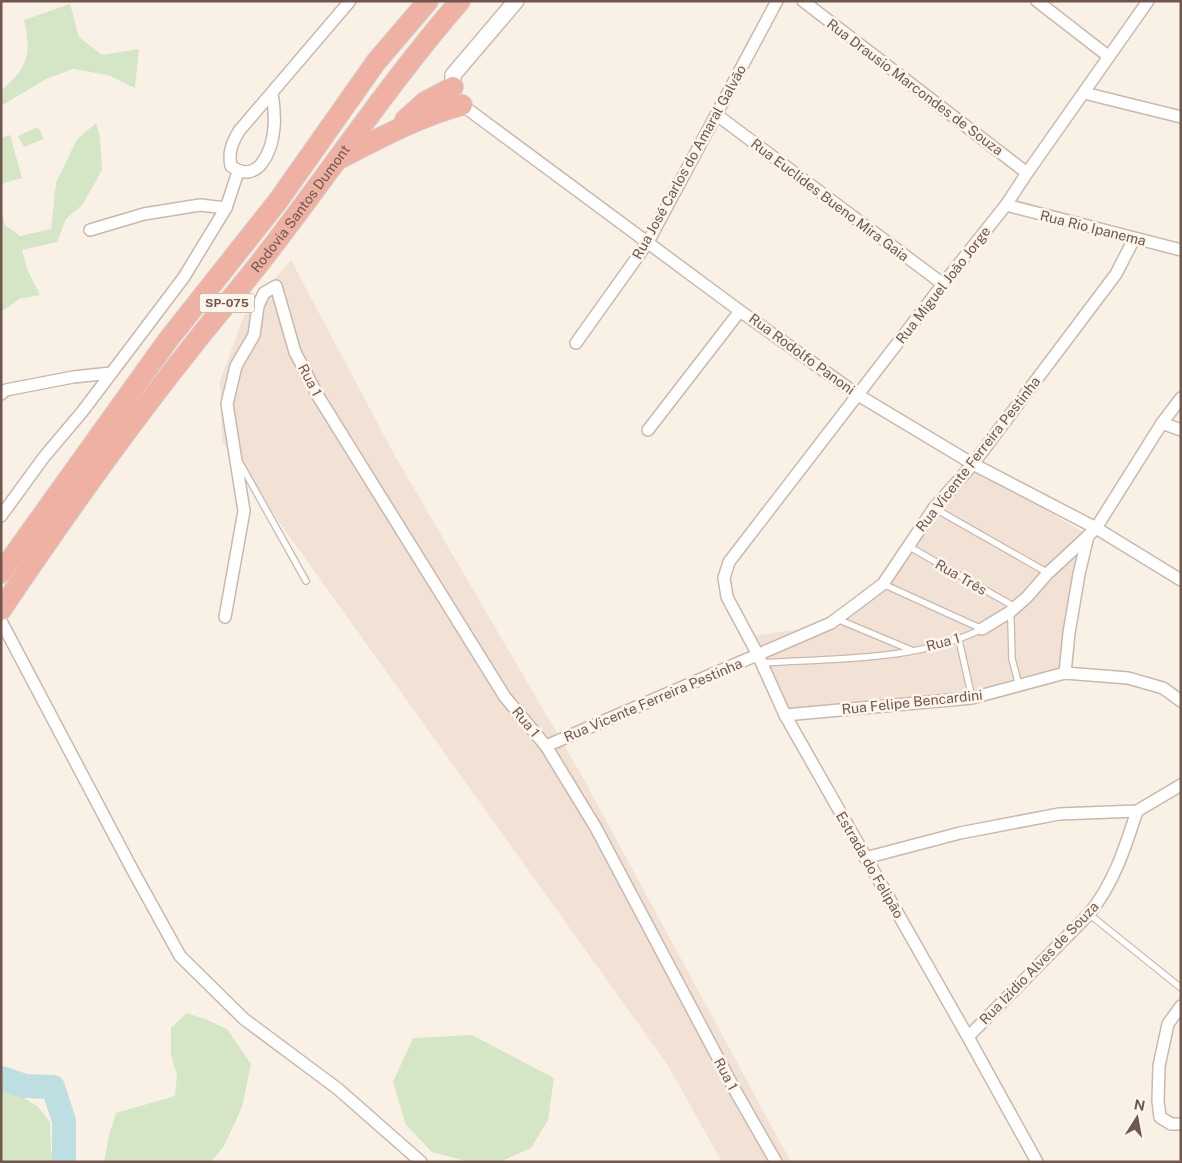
<svg xmlns="http://www.w3.org/2000/svg" width="1182" height="1163" font-family="'Public Sans',sans-serif">
	<rect width="100%" height="100%" fill="#faf1e6"/>
	<g fill="#f1e2d5">
		<path d="M291,260l104,196 187,320 209,386h-69l-55,-98 -445,-622 -2,-61 26,-71z"/>
		<path d="M973,465l111,68 -16,137 -90,32 -187,14 -40,-80 63,-9 64,-32z"/>
	</g>
	<g fill="#d5e6c6">
		<path d="M70,4l9,33 23,18 37,-6 -4,39 -27,-13 -35,-6 -27,10 -45,27v-15c27,-24 31,-36 23,-71z"/>
		<path d="M96,123l4,14 2,33 -19,34 -17,15 -9,23 -35,8 5,19 13,26 -21,4 -18,13v-104l4,17 15,11 31,-7 5,-46 21,-44z"/>
		<path d="M38,127l6,12 -20,8 -6,-11z"/>
		<path d="M10,135l12,43 -21,6v-46z"/>
		<path d="M187,1013l20,7 20,9 24,35 -9,43 -18,39 -13,16h-107l5,-27 7,-22 59,-17 2,-21 -6,-20v-27z"/>
		<path d="M472,1035l82,43 -6,42 -17,28 -29,13 -16,1h-16l-38,-10 -26,-27 -13,-43 20,-44z"/>
		<path d="M1,1075l10,15 26,16 13,16 1,30 4,10h-54z"/>
	</g>
	<g fill="none" stroke-linecap="round" stroke-linejoin="round">
		<path stroke="#bddfe1" stroke-width="24" d="M1,1078l24,8 28,1 11,34v41"/>
		<g stroke="#cab8ad" stroke-width="8">
			<g id="lane">
				<path d="M240,463l66,118"/>
				<path d="M934,508l114,65"/>
				<path d="M908,546l107,61"/>
				<path d="M883,584l99,45"/>
				<path d="M1010,612l1,10 1,37 7,26"/>
				<path d="M837,619l74,31"/>
				<path d="M959,640l13,58"/>
				<path d="M761,663c74,-5 153,-1 221,-34"/>
				<path d="M1089,914l92,74"/>
			</g>
		</g>
		<g stroke="#cab8ad" stroke-width="14">
			<g id="street">
				<path d="M803,1l224,172"/>
				<path d="M1037,1l71,55"/>
				<path d="M272,93c2,12 3,23 2,35 -2,23 -16,58 -43,38 -3,-14 1,-23 8,-35l111,-130"/>
				<path d="M1084,93l97,24"/>
				<path d="M460,102l2,3 278,206 118,84 115,69 123,64 85,52"/>
				<path d="M717,115l226,169"/>
				<path d="M1006,205l175,45"/>
				<path d="M90,230l54,-16 56,-9 26,3"/>
				<path d="M576,343l72,-101 129,-241"/>
				<path d="M1,394l5,-4 67,-13 38,-4"/>
				<path d="M1162,423l19,7"/>
				<path d="M648,430l92,-119"/>
				<path d="M1,516l43,-59 38,-45 102,-135 42,-69 12,-36"/>
				<path d="M225,617l19,-106 -17,-107 9,-38 18,-31 4,-29 6,-13 12,-7 19,66 23,44 187,301 41,49 50,82 140,264 40,70"/>
				<path d="M1,621l131,248 48,87 64,63 94,70 83,73"/>
				<path d="M982,629l28,-17 17,-15 21,-24 40,-37"/>
				<path d="M1065,673l4,-40 10,-59 9,-38 8,-8 66,-105 19,-25"/>
				<path d="M785,715l187,-17 93,-25 63,5 35,10 18,13"/>
				<path d="M546,746l285,-123 52,-39 51,-76 39,-44 143,-190 18,-35"/>
				<path d="M865,858l95,-25 99,-19 78,-3 44,-26"/>
				<path d="M1181,1006l-13,18 -9,42 -1,35 2,16 11,7h10"/>
				<path d="M968,1037l121,-123c25,-31 36,-66 48,-103"/>
				<path d="M1037,1162l-69,-125 -183,-322 -27,-60 -31,-58 -3,-19 5,-16 214,-278 63,-79 21,-32 121,-172"/>
			</g>
		</g>
		<g stroke="#cfbaae" stroke-width="18">
			<path id="secondary" d="M453,87v-12l63,-74"/>
		</g>
		<g stroke="#d7d0cd" stroke-width="22">
			<g id="highway">
				<path d="M405,120l20,-18 28,-15"/>
				<path d="M341,158c40,-21 78,-41 121,-53"/>
				<path d="M1,573l167,-233 110,-139 98,-139 52,-61"/>
				<path id="s1" d="M1,610c60,-89 122,-177 189,-261 23,-30 49,-59 72,-89 67,-86 127,-177 198,-259"/>
			</g>
		</g>
		<use href="#lane" stroke="#fff" stroke-width="5.5"/>
		<use href="#street" stroke="#fff" stroke-width="11"/>
		<use href="#secondary" stroke="#fff" stroke-width="15"/>
		<use href="#highway" stroke="#eeb1a3" stroke-width="20"/>
	</g>
	<g text-anchor="middle" dominant-baseline="central" stroke-width="5" stroke-linejoin="round" paint-order="stroke">
		<rect fill="#fdf5ec" stroke="#9a867d" stroke-width="1" x="199.5" y="293.5" width="55" height="19" rx="4"/>
		<g font-size="12" font-weight="bold" fill="#70574e">
			<text x="227" y="303">SP-075</text>
		</g>
		<g font-size="14" fill="#70574e" stroke="#fdf5ec">
			<text transform="translate(915 87) rotate(37)">Rua Drausio Marcondes de Souza</text>
			<text transform="translate(689 162) rotate(-61)">Rua José Carlos do Amaral Galvão</text>
			<text transform="translate(830 200) rotate(37)">Rua Euclides Bueno Mira Gaia</text>
			<text stroke="none"><textPath href="#s1" startOffset="501">Rodovia Santos Dumont</textPath></text>
			<text transform="translate(1093 228) rotate(14)">Rua Rio Ipanema</text>
			<text transform="translate(943 285) rotate(-52)">Rua Miguel João Jorge</text>
			<text transform="translate(802 354) rotate(36)">Rua Rodolfo Panoni</text>
			<text transform="translate(310 380) rotate(62)">Rua 1</text>
			<text transform="translate(978 454) rotate(-52)">Rua Vicente Ferreira Pestinha</text>
			<text transform="translate(961 577) rotate(30)">Rua Três</text>
			<text transform="translate(943 642) rotate(-15)">Rua 1</text>
			<text transform="translate(653 700) rotate(-23)">Rua Vicente Ferreira Pestinha</text>
			<text transform="translate(912 702) rotate(-6)">Rua Felipe Bencardini</text>
			<text transform="translate(526 722) rotate(50)">Rua 1</text>
			<text transform="translate(870 865) rotate(60)">Estrada do Felipão</text>
			<text transform="translate(1039 963) rotate(-46)">Rua Izídio Alves de Souza</text>
			<text transform="translate(726 1074) rotate(62)">Rua 1</text>
		</g>
	</g>
	<rect width="1182" height="1163" fill="none" stroke="#70574e" stroke-width="5"/>
	<g transform="translate(1137 1118) rotate(11)" stroke="#fdf5ec" stroke-width="4" paint-order="stroke">
	<path d="M0-4L9 19L0 12L-9 19Z" fill="#70574e"/>
	<text y="-8" font-size="14" font-weight="bold" text-anchor="middle" fill="#70574e">N</text>
	</g>
</svg>
